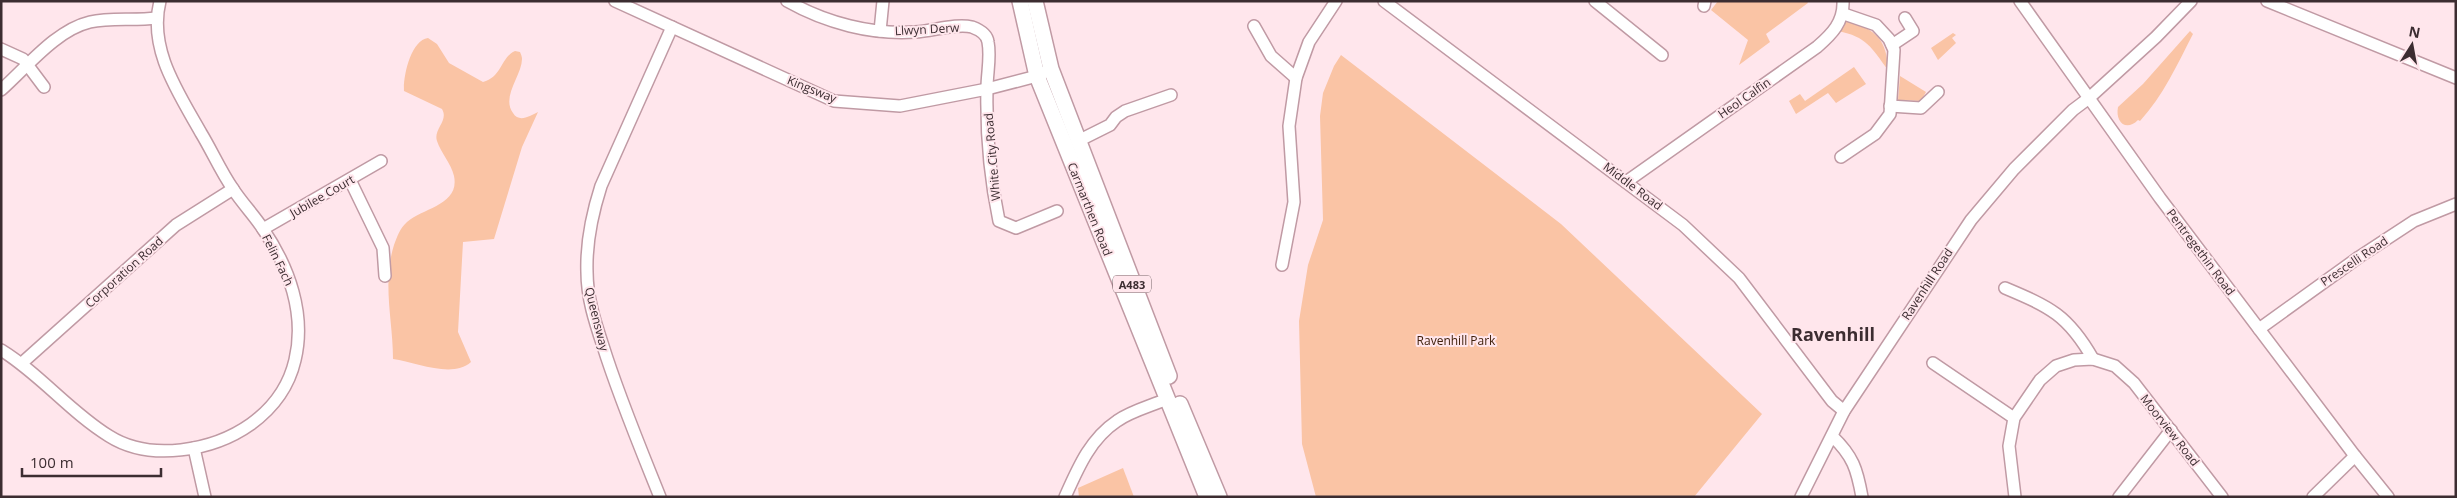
<svg xmlns="http://www.w3.org/2000/svg" width="2457" height="498" font-family="'Open Sans',sans-serif">
	<rect width="100%" height="100%" fill="#ffe6ec"/>
	<g fill="#fac4a5">
		<path d="M1718,1h89l1,2 -42,31 4,8 -31,23 9,-25 -37,-30z"/>
		<path d="M1849,20c27,11 38,19 39,50 -17,-23 -21,-33 -50,-39l4,-8z"/>
		<path d="M2190,31l3,3c-16,31 -30,62 -53,87l-2,-1c-12,12 -23,2 -20,-13l25,-23z"/>
		<path d="M1953,33l3,2 -4,3 4,5 -18,17 -7,-12z"/>
		<path d="M428,38l9,6 12,19 34,19c20,-6 17,-24 32,-31l5,1c1,2 2,5 2,7 0,16 -21,38 -9,54 6,10 17,3 25,-1l-16,35 -28,92 -31,3 -5,90 13,30c-19,17 -55,0 -78,-3 0,-38 -11,-76 1,-114 3,-8 6,-17 13,-23 16,-14 53,-17 47,-46 -3,-13 -13,-23 -17,-35 -4,-12 12,-20 5,-32l-38,-18c-1,-15 7,-51 24,-53z"/>
		<path d="M1341,55l220,169 201,190 -68,83h-378l-14,-53 -3,-123 9,-56 15,-45 -3,-104 3,-23 11,-27z"/>
		<path d="M1854,67l12,17 -30,19 -8,-10 -32,21 -7,-13 11,-7 5,7z"/>
		<path d="M1900,76l26,16 -5,9 -23,-1z"/>
		<path d="M1123,468l11,29h-55l-1,-9z"/>
	</g>
	<g fill="none" stroke-linecap="round" stroke-linejoin="round">
		<g stroke="#c09aa4" stroke-width="14">
			<g id="minor">
				<path d="M615,1l219,100 66,5 87,-17 50,-13 14,-7"/>
				<path d="M787,1c39,22 85,34 128,31 18,-1 41,-9 57,-5 8,3 15,7 16,15 3,15 -1,31 -1,46 -1,43 3,90 12,133l17,7 41,-17"/>
				<path d="M1384,1l299,224 56,53 93,123 12,10"/>
				<path d="M1595,1l67,54"/>
				<path d="M2020,1l140,197 195,258 33,41"/>
				<path d="M2267,1l189,77"/>
				<path d="M1704,6l1,-5"/>
				<path d="M1254,26l17,30 25,22"/>
				<path d="M880,31l3,-30"/>
				<path d="M1892,45l21,-14 -8,-13"/>
				<path d="M1,49l22,10 21,28"/>
				<path d="M1,90c26,-23 55,-60 89,-68 21,-5 44,-1 66,-4"/>
				<path d="M1890,106l31,2 17,-16"/>
				<path d="M1078,141l32,-16 6,-8 9,-6 46,-16"/>
				<path d="M1841,157l34,-23 15,-20 4,-64 -5,-11 -13,-14 -32,-11"/>
				<path d="M350,180l33,68 2,28"/>
				<path d="M1626,182l191,-135c15,-13 27,-25 26,-46"/>
				<path d="M263,229l118,-68"/>
				<path d="M1282,265l12,-63 -5,-76 7,-48 13,-36 27,-41"/>
				<path d="M2005,288c45,19 63,27 88,71"/>
				<path d="M2259,329l100,-72 55,-36 42,-17"/>
				<path d="M1,350c39,24 69,62 108,86 41,26 104,15 142,-12 22,-16 38,-38 44,-64 11,-46 -6,-93 -32,-131 -9,-14 -21,-26 -30,-40 -12,-17 -21,-38 -32,-56 -23,-41 -53,-84 -41,-132"/>
				<path d="M22,363l154,-138 57,-36"/>
				<path d="M1933,363l81,55"/>
				<path d="M1832,436c21,20 25,33 30,61"/>
				<path d="M194,448l11,49"/>
				<path d="M660,497c-20,-50 -41,-100 -57,-151 -8,-24 -16,-48 -16,-74 -1,-30 5,-58 14,-86l71,-159"/>
				<path d="M1065,497c13,-29 25,-58 52,-76 14,-10 34,-15 50,-22"/>
				<path d="M1801,497l43,-86 127,-191 43,-51 59,-59 16,-12 67,-61 35,-36"/>
				<path d="M2015,497l-6,-51 5,-28 26,-38 16,-14 18,-6 19,-1 22,7 19,17 88,114"/>
				<path d="M2119,497l52,-67"/>
				<path d="M2313,497l42,-41"/>
			</g>
		</g>
		<g stroke="#c09aa4" stroke-width="18">
			<g id="major">
				<path d="M1020,1l17,75 170,421"/>
				<path d="M1035,1l16,68 118,307"/>
				<path d="M1180,404l39,93"/>
			</g>
		</g>
		<use href="#minor" stroke="#fff" stroke-width="11"/>
		<use href="#major" stroke="#fff" stroke-width="15"/>
	</g>
	<g text-anchor="middle" dominant-baseline="central" stroke-width="4" stroke-linejoin="round" paint-order="stroke">
		<rect fill="#ffe6ec" stroke="#766469" stroke-width="1" x="1113" y="275.5" width="38" height="17" rx="4"/>
		<g font-size="11" font-weight="bold" fill="#3c2d31">
			<text x="1132" y="284">A483</text>
		</g>
		<g font-size="12" fill="#3c2d31" stroke="#ffe6ec">
			<text transform="translate(927 29) rotate(-3)">Llwyn Derw</text>
			<text transform="translate(812 89) rotate(22)">Kingsway</text>
			<text transform="translate(1744 98) rotate(-35)">Heol Calfin</text>
			<text transform="translate(992 157) rotate(-95)">White City Road</text>
			<text transform="translate(1633 186) rotate(37)">Middle Road</text>
			<text transform="translate(322 196) rotate(-30)">Jubilee Court</text>
			<text transform="translate(1090 209) rotate(68)">Carmarthen Road</text>
			<text transform="translate(2201 252) rotate(53)">Pentregethin Road</text>
			<text transform="translate(278 260) rotate(64)">Felin Fach</text>
			<text transform="translate(2354 261) rotate(-34)">Prescelli Road</text>
			<text transform="translate(124 272) rotate(-42)">Corporation Road</text>
			<text transform="translate(1927 284) rotate(-57)">Ravenhill Road</text>
			<text transform="translate(597 319) rotate(76)">Queensway</text>
			<text transform="translate(2170 430) rotate(52)">Moorview Road</text>
		</g>
		<g font-size="12" fill="#40200b" stroke="#ffe6ec">
			<text x="1456" y="340">Ravenhill Park</text>
		</g>
		<g font-size="18" font-weight="bold" fill="#3c2d31" stroke="#ffe6ec">
			<text x="1833" y="334">Ravenhill</text>
		</g>
	</g>
	<rect width="2457" height="498" fill="none" stroke="#3c2d31" stroke-width="5"/>
	<g transform="translate(2412 45) rotate(11)" stroke="#ffe6ec" stroke-width="4" paint-order="stroke">
	<path d="M0-4L9 19L0 12L-9 19Z" fill="#3c2d31"/>
	<text y="-8" font-size="14" font-weight="bold" text-anchor="middle" fill="#3c2d31">N</text>
	</g>
	<path d="M22 468v8h139v-8" fill="none" stroke="#3c2d31" stroke-width="2.5"/>
	<text x="30" y="468" font-size="15" fill="#3c2d31" stroke="#ffe6ec" stroke-width="4" paint-order="stroke">100 m</text>
</svg>
